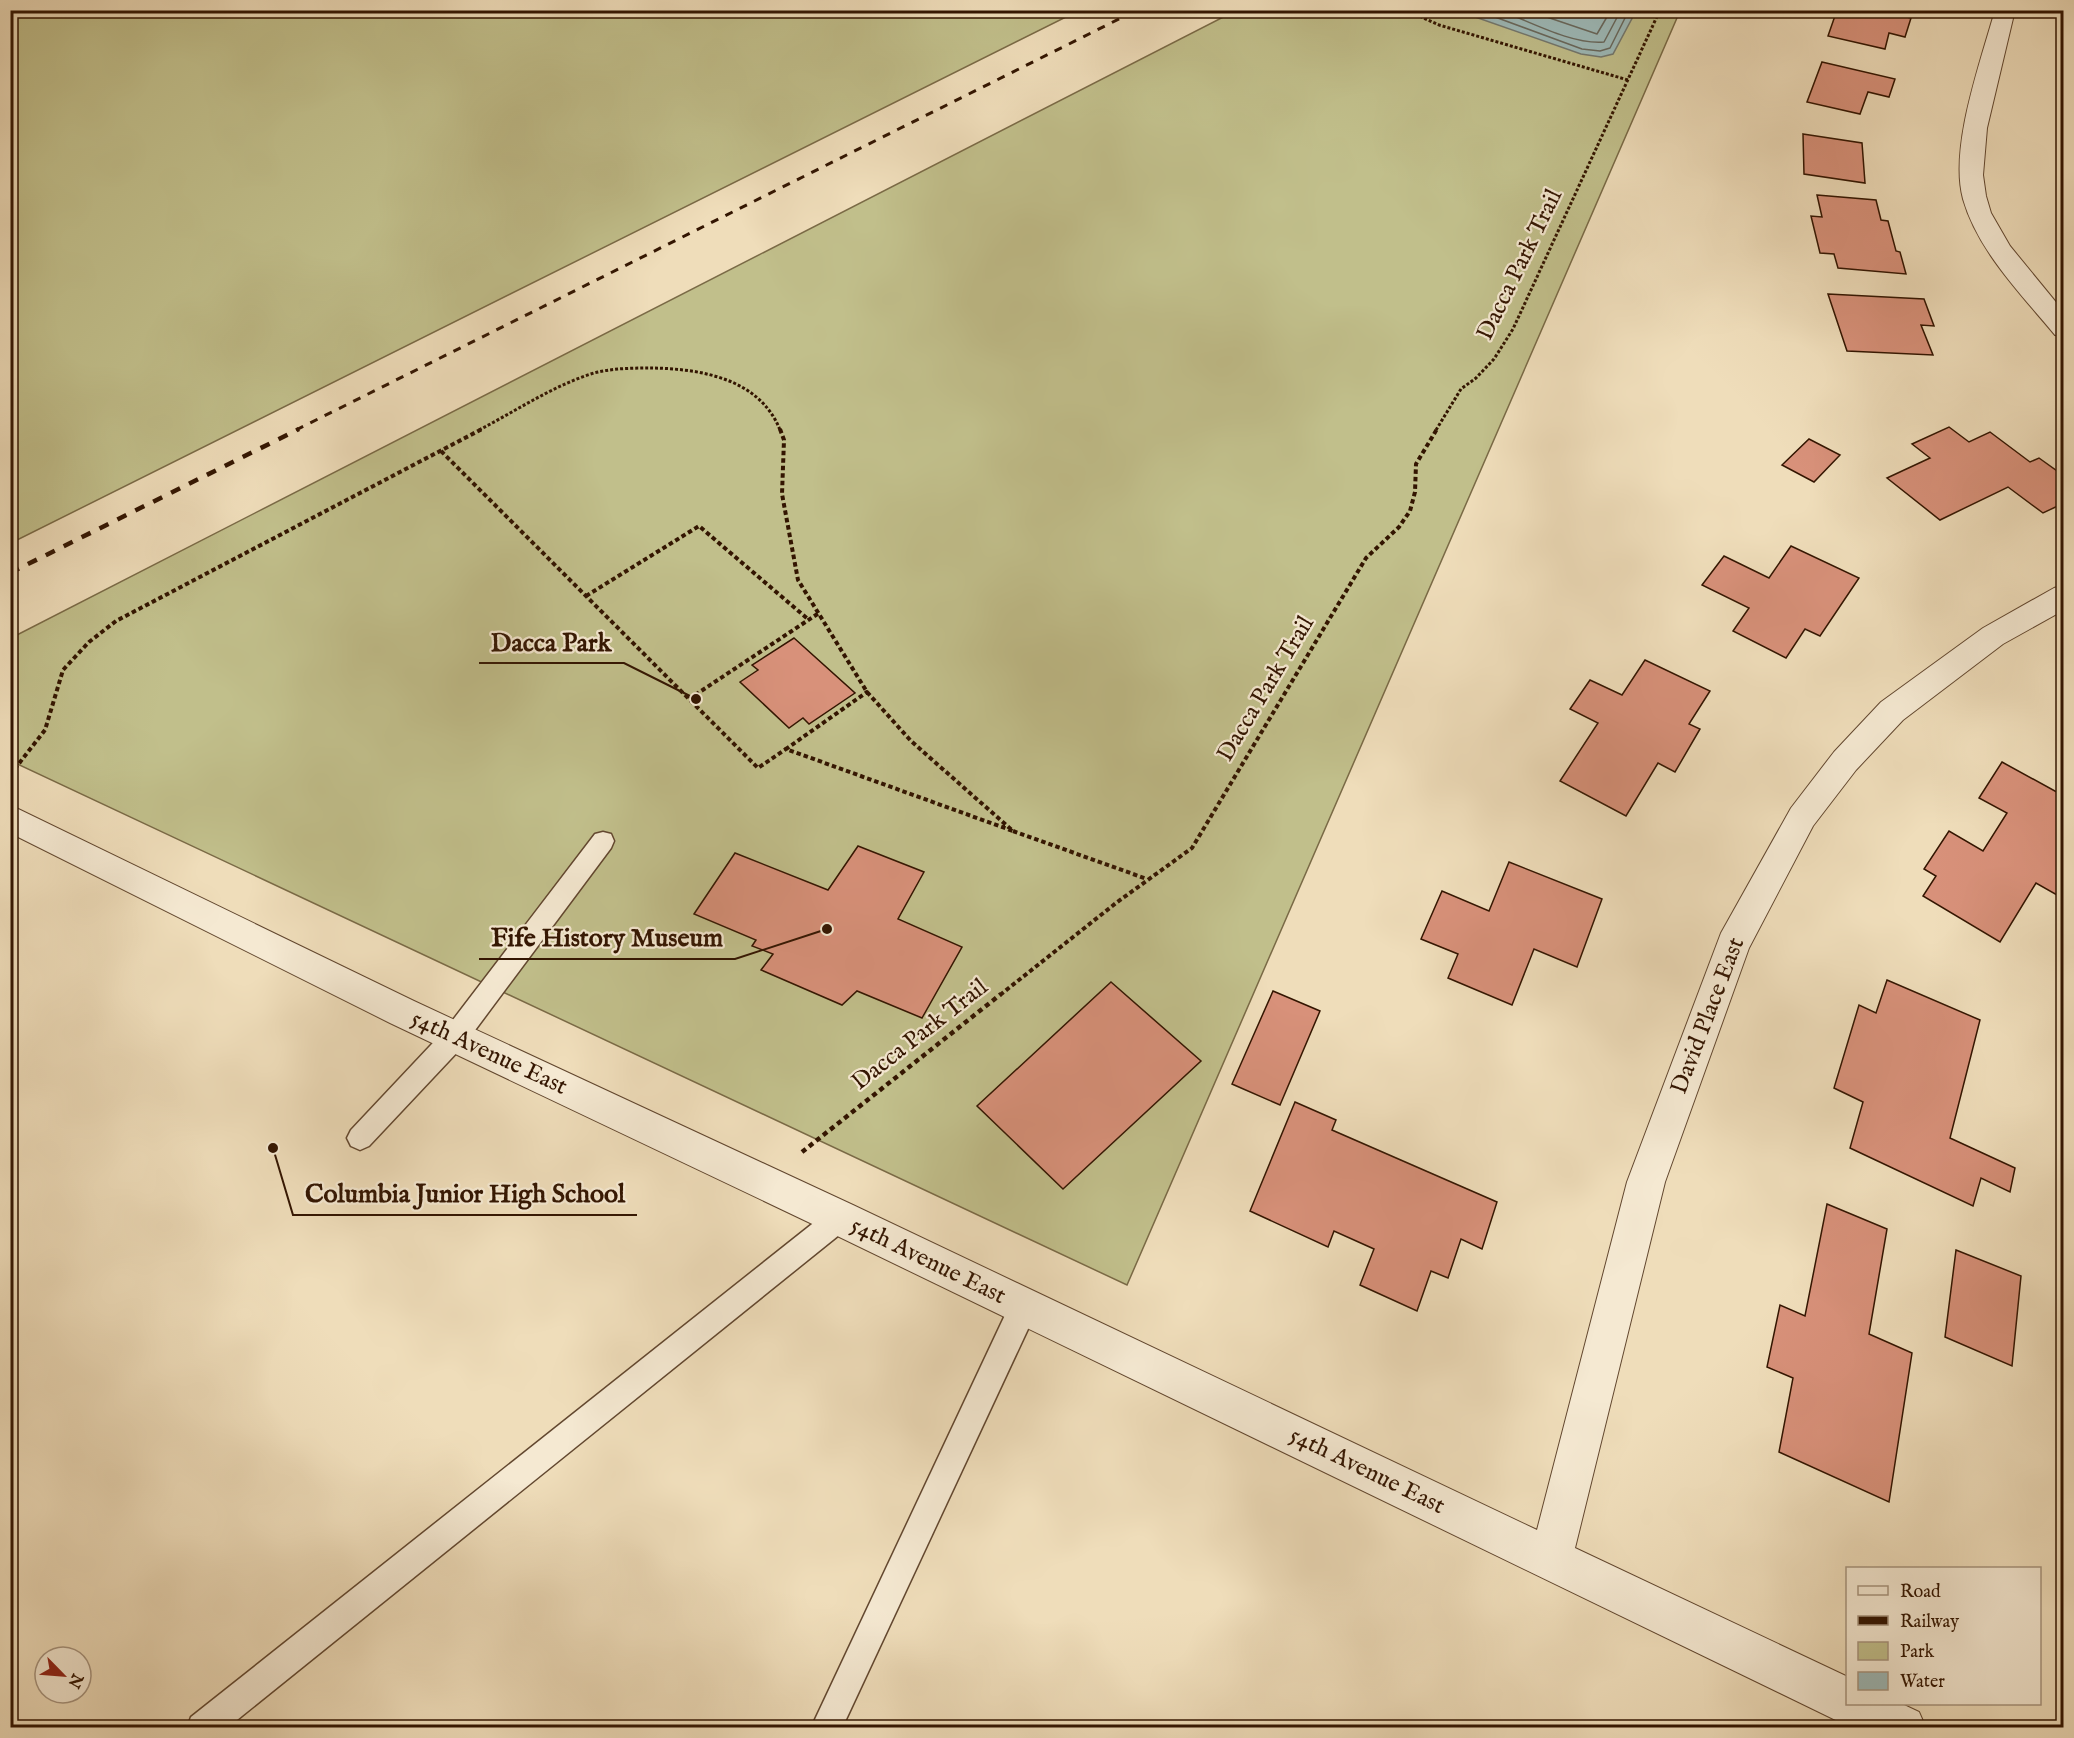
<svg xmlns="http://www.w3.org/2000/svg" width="2074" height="1738" font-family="'IM FELL English',serif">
	<rect width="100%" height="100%" fill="#efddba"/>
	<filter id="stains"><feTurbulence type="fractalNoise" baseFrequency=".00333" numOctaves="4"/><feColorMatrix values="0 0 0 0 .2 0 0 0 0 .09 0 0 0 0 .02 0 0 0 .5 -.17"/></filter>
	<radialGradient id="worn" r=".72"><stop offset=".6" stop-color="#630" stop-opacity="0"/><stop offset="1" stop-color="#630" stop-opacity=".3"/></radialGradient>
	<g fill="#c1bf8b" stroke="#7a6a46" stroke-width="1.5">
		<path d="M11,10h1067v1l-1067,532z"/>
		<path d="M1235,11h445l-553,1274 -1116,-524v-123z"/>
	</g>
	<path fill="#9dbab9" stroke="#73786f" stroke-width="1.5" d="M1458,11h178l-23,43 -12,3 -20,-3z"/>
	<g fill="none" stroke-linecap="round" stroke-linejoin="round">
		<g stroke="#68685d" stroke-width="1.5">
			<path d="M1476,10l106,39 18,2 10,-3 19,-38"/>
			<path d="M1499,10c30,11 73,35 105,32l17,-32"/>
			<path d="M1526,10l71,24 14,-24"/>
		</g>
	</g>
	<g fill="#d8917a" stroke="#331501" stroke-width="1.5">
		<path d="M1837,10h38l36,8 -6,19 -16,-4 -4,16 -57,-13z"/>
		<path d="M1822,62l73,17 -6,18 -21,-5 -8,22 -53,-12z"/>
		<path d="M1803,134l59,9 3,40 -61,-9z"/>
		<path d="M1817,195l59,5 5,20 7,1 8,30 4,1 6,22 -68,-6 -4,-14 -14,-1 -9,-37 11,1z"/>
		<path d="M1828,294l96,5 10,27 -13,-1 12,30 -86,-4z"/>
		<path d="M1949,427l20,15 21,-10 40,30 9,-4 25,18v27l-21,10 -35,-26 -68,33 -53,-42 43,-20 -18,-14z"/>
		<path d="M1809,439l31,16 -26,27 -32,-17z"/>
		<path d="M1791,546l68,32 -39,58 -15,-7 -19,29 -53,-27 16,-23 -47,-23 22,-29 45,22z"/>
		<path d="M794,638l61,55 -46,31 -6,-6 -14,10 -49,-46 18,-12 -6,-5z"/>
		<path d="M1645,660l65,31 -21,33 11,5 -25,43 -17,-9 -32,53 -66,-35 38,-58 -28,-14 20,-29 32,15z"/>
		<path d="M2002,762l62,34v103l-28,-16 -36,59 -77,-46 13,-20 -12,-7 25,-38 34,20 24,-38 -28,-15z"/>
		<path d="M858,846l66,26 -26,47 64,28 -40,71 -65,-27 -15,14 -81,-35 12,-16 -21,-8 4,-6 -62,-26 41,-61 93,37z"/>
		<path d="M1509,862l93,37 -25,68 -43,-18 -22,56 -64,-27 10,-24 -37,-15 21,-48 47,20z"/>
		<path d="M1887,980l93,40 -30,118 65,30 -5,24 -29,-14 -8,28 -123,-58 13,-46 -29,-14 25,-83 17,8z"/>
		<path d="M1111,982l90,79 -138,128 -86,-83z"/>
		<path d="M1273,991l47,20 -40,94 -48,-21z"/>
		<path d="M1295,1102l41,18 -4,10 165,72 -15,47 -21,-10 -13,39 -17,-7 -14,40 -57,-26 14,-36 -40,-18 -6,16 -78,-36z"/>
		<path d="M1827,1204l60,25 -18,105 43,19 -23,149 -110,-50 14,-74 -26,-11 13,-62 25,11z"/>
		<path d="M1956,1250l65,26 -9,90 -67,-29z"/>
	</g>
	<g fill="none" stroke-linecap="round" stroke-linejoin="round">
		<g stroke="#62472f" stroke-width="3">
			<g id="lane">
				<path d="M603,832l8,2 3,7 -3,7 -147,197 -95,101 -9,4 -9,-4 -4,-8 4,-8 95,-101 149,-195z"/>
				<path d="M840,1205l9,4 4,9 -4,9 -622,501h-40l4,-11 640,-508z"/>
				<path d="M1024,1293l10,3 3,10 -3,10 -192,412h-31l203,-432z"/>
			</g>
		</g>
		<g stroke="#62472f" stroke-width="2">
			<g id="street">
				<path d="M1995,10h20l-28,118 -4,47 3,21 5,17 19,33 54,66v25l-9,-2c-34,-41 -77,-84 -92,-136 -14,-52 18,-138 32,-189z"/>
				<path d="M2064,585v25l-61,34 -100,76 -47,50 -43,56 -64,122 -84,234 -90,366 273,129v27h54l17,8 7,16h-74l-1025,-497 -437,-208 -380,-190v-28l404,196 439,204 684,325 90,-348 94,-249 70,-125 43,-56 47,-50 102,-74 71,-40z"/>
			</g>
		</g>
		<g stroke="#331501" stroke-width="3" stroke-dasharray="3 2" stroke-linecap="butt">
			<path d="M1406,10l33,15 189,55"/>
			<path d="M479,430c37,-19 75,-45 115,-57 19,-5 40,-5 59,-5 49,1 107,11 127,62"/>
			<path d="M1436,430l25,-41 15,-11 18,-19 19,-30 147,-319"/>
		</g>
		<g stroke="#331501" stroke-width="4" stroke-dasharray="4.5 3" stroke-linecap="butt">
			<path d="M780,429l4,11 -2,54 16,86 69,112"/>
			<path d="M441,451l317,317 28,-19"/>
			<path d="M586,596l113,-70 110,94"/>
			<path d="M867,692l44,49 102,90 -227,-82z"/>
			<path d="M689,699l130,-86"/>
			<path d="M10,775l35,-45 18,-60 26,-28 27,-21 366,-192"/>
			<path d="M1013,831l134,48"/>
			<path d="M1000,995l116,-92 76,-55 174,-290 33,-31 11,-16 5,-19 1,-28 21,-35"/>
		</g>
		<path stroke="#331501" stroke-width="4.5" stroke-dasharray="5 4" stroke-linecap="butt" d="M802,1152l199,-158"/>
		<use href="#lane" fill="#f5e9d2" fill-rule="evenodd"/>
		<use href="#street" fill="#f5e9d2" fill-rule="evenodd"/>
		<path stroke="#331501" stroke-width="3" stroke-dasharray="8 8" stroke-linecap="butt" d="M296,430l841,-420"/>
		<path stroke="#331501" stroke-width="4.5" stroke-dasharray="10 10" stroke-linecap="butt" d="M10,573l289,-144"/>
	</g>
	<g text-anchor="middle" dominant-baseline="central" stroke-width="4.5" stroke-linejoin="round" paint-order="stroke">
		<g font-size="24" fill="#331501" stroke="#f5e9d2">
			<text transform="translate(1520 265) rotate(-64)">Dacca Park Trail</text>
			<text transform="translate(1266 689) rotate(-59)">Dacca Park Trail</text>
			<text transform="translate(1708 1016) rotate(-69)">David Place East</text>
			<text transform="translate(920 1035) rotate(-38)">Dacca Park Trail</text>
			<text transform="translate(489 1053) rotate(25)">54th Avenue East</text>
			<text transform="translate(928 1261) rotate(26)">54th Avenue East</text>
			<text transform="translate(1367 1471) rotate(26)">54th Avenue East</text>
		</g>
	</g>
	<path fill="none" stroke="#331501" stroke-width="2" d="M696 699L624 663H479M827 929L735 959H479M273 1148L293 1215H637"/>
	<g fill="#331501" stroke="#f5e9d2" stroke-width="2">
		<circle cx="696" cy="699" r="6"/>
		<circle cx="827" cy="929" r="6"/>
		<circle cx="273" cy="1148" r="6"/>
	</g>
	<g font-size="26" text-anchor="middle" font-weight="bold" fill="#331501" stroke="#f5e9d2" stroke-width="4.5" stroke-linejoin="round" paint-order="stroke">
		<text x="551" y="651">Dacca Park</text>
		<text x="607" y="946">Fife History Museum</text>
		<text x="465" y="1202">Columbia Junior High School</text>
	</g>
	<rect width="2074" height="1738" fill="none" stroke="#efddba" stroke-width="36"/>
	<rect x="12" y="12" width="2050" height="1714" fill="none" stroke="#331501" stroke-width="3"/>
	<rect x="18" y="18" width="2038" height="1702" fill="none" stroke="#331501" stroke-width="1.5"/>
	<rect x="1846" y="1567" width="195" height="138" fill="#f5e9d2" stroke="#a7947e" stroke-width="1.5"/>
	<rect x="1858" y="1586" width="30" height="9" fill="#f5e9d2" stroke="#a7947e" stroke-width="1.5"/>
	<text x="1900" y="1597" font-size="18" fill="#331501">Road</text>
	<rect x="1858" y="1616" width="30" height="9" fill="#331501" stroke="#a7947e" stroke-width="1.5"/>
	<text x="1900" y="1627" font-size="18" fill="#331501">Railway</text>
	<rect x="1858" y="1642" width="30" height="18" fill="#c1bf8b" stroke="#a7947e" stroke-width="1.5"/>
	<text x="1900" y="1657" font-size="18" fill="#331501">Park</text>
	<rect x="1858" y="1672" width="30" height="18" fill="#9dbab9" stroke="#a7947e" stroke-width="1.5"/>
	<text x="1900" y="1687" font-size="18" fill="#331501">Water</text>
	<g transform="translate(63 1675) rotate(115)"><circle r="28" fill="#f5e9d2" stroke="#a7947e" stroke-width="1.5"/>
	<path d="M0-4.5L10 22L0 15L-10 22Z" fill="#8f2418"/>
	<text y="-9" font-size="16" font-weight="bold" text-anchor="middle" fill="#331501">N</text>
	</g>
	<rect width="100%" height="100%" filter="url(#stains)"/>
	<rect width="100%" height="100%" fill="url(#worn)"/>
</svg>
